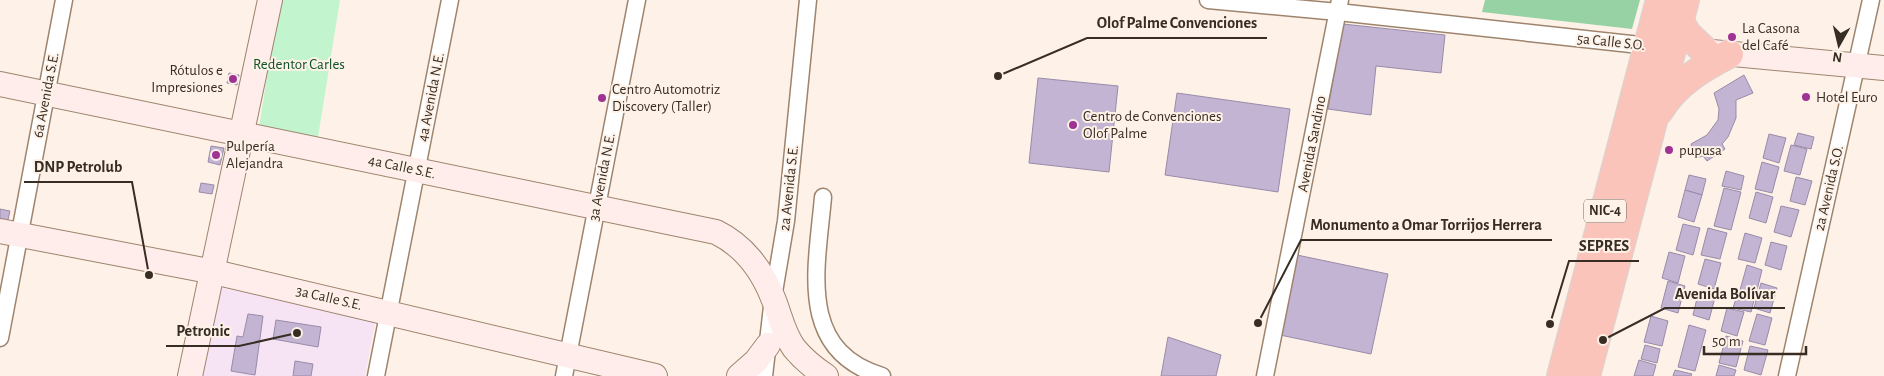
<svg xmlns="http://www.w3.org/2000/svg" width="1884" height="376" font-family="'Alegreya Sans',sans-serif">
	<rect width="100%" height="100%" fill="#fef2e8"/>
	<path fill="#f6e4f5" d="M221,288l155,30 -11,58h-162z"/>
	<path fill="#c2f4cd" d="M279,0h61l-22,137 -59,-9z"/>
	<path fill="#96d2a4" d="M1485,0h155l-8,29 -150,-17z"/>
	<g fill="#c3b4d3" stroke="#998ba9">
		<path d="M1343,24l102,11 -4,38 -65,-7 -5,49 -43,-6z"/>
		<path d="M229,73l10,2 -2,10 -10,-2z"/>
		<path d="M1744,75l9,18 -17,7v18l-8,19 -6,7 3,5 -18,12 -4,-5 -8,2 -4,-14 16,-9 11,-15 1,-11 -5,-16z"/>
		<path d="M1038,78l80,8 -9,86 -80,-9z"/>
		<path d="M1177,93l113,16 -12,83 -113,-17z"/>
		<path d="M1798,133l16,4 -3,12 -17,-4z"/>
		<path d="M1769,134l17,4 -7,25 -16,-5z"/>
		<path d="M1791,145l16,4 -7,26 -16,-4z"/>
		<path d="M211,146l13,2 -4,17 -12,-3z"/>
		<path d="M1762,162l17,5 -7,26 -17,-4z"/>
		<path d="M1726,171l18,5 -3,14 -19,-4z"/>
		<path d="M1689,175l17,4 -4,16 -17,-5z"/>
		<path d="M1796,177l16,4 -7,24 -15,-4z"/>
		<path d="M201,183l13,2 -2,9 -13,-2z"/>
		<path d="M1724,188l17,4 -10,38 -17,-4z"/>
		<path d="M1685,190l17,5 -8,27 -16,-5z"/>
		<path d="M1756,192l17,5 -7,26 -17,-5z"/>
		<path d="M1781,206l18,4 -8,27 -17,-5z"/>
		<path d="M0,209l10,2 -3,13 -7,-1z"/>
		<path d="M1683,224l17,4 -7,27 -17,-5z"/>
		<path d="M1708,228l19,5 -7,26 -19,-4z"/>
		<path d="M1745,233l17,5 -7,25 -17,-4z"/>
		<path d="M1771,242l16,4 -6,24 -16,-5z"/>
		<path d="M1669,252l16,4 -7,27 -16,-5z"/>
		<path d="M1297,255l91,19 -17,80 -91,-19z"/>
		<path d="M1705,259l16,4 -7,26 -16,-5z"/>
		<path d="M1747,265l15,5 -6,24 -16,-4z"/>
		<path d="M1668,281l17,5 -7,27 -17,-5z"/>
		<path d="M1761,283l16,5 -7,25 -16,-5z"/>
		<path d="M1699,290l17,4 -7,26 -16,-5z"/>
		<path d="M1738,292l17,5 -4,15 -18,-4z"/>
		<path d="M1727,308l17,4 -7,24 -16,-5z"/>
		<path d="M248,314l15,2 -8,59 -24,-4 6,-35 6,1z"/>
		<path d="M1757,314l15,4 -7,27 -16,-4z"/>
		<path d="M1651,316l17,5 -6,25 -18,-4z"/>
		<path d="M276,320l45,7 -3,20 -45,-8z"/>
		<path d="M1689,325l17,5 -11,41 -17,-4z"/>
		<path d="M1726,336l17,5 -7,26 -17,-4z"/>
		<path d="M1168,337l53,18 -5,21h-55z"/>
		<path d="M1645,345l15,4 -3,14 -16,-4z"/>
		<path d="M1750,346l18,4 -7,25 -17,-5z"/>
		<path d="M1639,360l17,5 -3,11h-19z"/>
		<path d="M295,361l18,3 -2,12h-18z"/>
		<path d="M1719,365l17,5 -2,6h-18z"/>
		<path d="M1675,370l17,4 -1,2h-18z"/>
	</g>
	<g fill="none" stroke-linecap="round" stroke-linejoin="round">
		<g stroke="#9e846d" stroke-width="19">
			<g id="street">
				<path d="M1208,0l130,12 311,34"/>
				<path d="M823,197c-6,70 -27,153 59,179"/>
				<path d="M0,338l64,-338"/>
				<path d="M376,376l74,-376"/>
				<path d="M564,376l73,-376"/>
				<path d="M764,376l9,-78 13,-77 22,-221"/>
				<path d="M1265,376l75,-376"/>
				<path d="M1787,376l84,-376"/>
			</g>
		</g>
		<g stroke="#9e846d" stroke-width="26">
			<g id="secondary">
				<path d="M1712,52l172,16"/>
				<path d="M0,84l716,148c27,13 46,38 57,66 7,17 10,35 21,50 9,11 20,20 32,28"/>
				<path d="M0,231l214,41 441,104"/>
				<path d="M190,376l80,-376"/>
				<path d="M739,376l17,-15 12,-16"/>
			</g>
		</g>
		<g stroke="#d7d5d3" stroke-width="30">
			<g id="highway">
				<path d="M1680,22l8,13 17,16"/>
				<path d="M1659,111c17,-28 43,-43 70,-57"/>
				<path d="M1561,376l99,-376"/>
				<path d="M1586,376l99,-376"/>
			</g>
		</g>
		<use href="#street" stroke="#fff" stroke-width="16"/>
		<use href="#secondary" stroke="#feedeb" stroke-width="24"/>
		<use href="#highway" stroke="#fbc4bb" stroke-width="28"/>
	</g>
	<g fill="#9e3394" stroke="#fef2e8" stroke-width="2">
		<circle cx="1732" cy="37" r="5"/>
		<circle cx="233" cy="79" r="5"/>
		<circle cx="1806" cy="97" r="5"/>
		<circle cx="602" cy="98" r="5"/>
		<circle cx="1073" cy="125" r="5"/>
		<circle cx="1669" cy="150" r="5"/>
		<circle cx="216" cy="155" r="5"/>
	</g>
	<g text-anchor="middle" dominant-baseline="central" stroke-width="4" stroke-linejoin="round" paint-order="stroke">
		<rect fill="#fef2e8" stroke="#73685e" stroke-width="1" x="1584" y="199.5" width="42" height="23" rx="4"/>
		<g font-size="14" font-weight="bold" fill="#382d23">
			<text x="1605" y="211">NIC-4</text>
		</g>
		<g font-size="15" fill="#382d23" stroke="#fef2e8" text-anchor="start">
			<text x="1742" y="28">La Casona<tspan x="1742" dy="17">del Café</tspan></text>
			<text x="223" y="70" text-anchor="end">Rótulos e<tspan x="223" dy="17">Impresiones</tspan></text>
			<text x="612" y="89">Centro Automotriz<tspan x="612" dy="17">Discovery (Taller)</tspan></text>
			<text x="1816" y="97">Hotel Euro</text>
			<text x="1083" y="116">Centro de Convenciones<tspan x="1083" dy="17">Olof Palme</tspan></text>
			<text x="226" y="146">Pulpería<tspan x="226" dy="17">Alejandra</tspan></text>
			<text x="1679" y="150">pupusa</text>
		</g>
		<g font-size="15" fill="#382d23" stroke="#fef2e8">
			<text transform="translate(1611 42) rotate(6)">5a Calle S.O.</text>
			<text transform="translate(46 95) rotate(-79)">6a Avenida S.E.</text>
			<text transform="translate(431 97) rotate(-79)">4a Avenida N.E.</text>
			<text transform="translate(1312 144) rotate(-79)">Avenida Sandino</text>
			<text transform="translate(402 167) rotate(12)">4a Calle S.E.</text>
			<text transform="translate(602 177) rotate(-79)">3a Avenida N.E.</text>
			<text transform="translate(789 188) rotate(-84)">2a Avenida S.E.</text>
			<text transform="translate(1829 188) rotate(-77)">2a Avenida S.O.</text>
			<text transform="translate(329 298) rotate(13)">3a Calle S.E.</text>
		</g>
		<g font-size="15" fill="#0d5128" stroke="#fef2e8">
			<text x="299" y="64">Redentor Carles</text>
		</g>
	</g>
	<path fill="none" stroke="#382d23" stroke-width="2" d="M998 76L1087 38H1267M149 275L132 182H24M1258 323L1301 240H1552M1550 324L1569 261H1639M1603 340L1665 308H1785M297 333L239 346H166"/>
	<g fill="#382d23" stroke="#fef2e8" stroke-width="2">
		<circle cx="998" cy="76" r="5"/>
		<circle cx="149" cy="275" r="5"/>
		<circle cx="1258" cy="323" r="5"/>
		<circle cx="1550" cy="324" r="5"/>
		<circle cx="1603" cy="340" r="5"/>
		<circle cx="297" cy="333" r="5"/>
	</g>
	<g font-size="16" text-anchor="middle" font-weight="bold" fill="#382d23" stroke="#fef2e8" stroke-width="4" stroke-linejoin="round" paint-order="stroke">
		<text x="1177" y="28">Olof Palme Convenciones</text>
		<text x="78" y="172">DNP Petrolub</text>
		<text x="1426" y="230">Monumento a Omar Torrijos Herrera</text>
		<text x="1604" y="251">SEPRES</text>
		<text x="1725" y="299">Avenida Bolívar</text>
		<text x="203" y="336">Petronic</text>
	</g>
	<g transform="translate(1839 45) rotate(188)" stroke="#fef2e8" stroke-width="4" paint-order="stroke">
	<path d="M0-4L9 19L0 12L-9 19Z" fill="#382d23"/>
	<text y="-8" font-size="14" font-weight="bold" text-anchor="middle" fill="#382d23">N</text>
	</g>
	<path d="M1704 346v8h102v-8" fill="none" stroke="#382d23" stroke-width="2.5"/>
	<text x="1712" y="346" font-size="15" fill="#382d23" stroke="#fef2e8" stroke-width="4" paint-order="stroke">50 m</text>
</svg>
